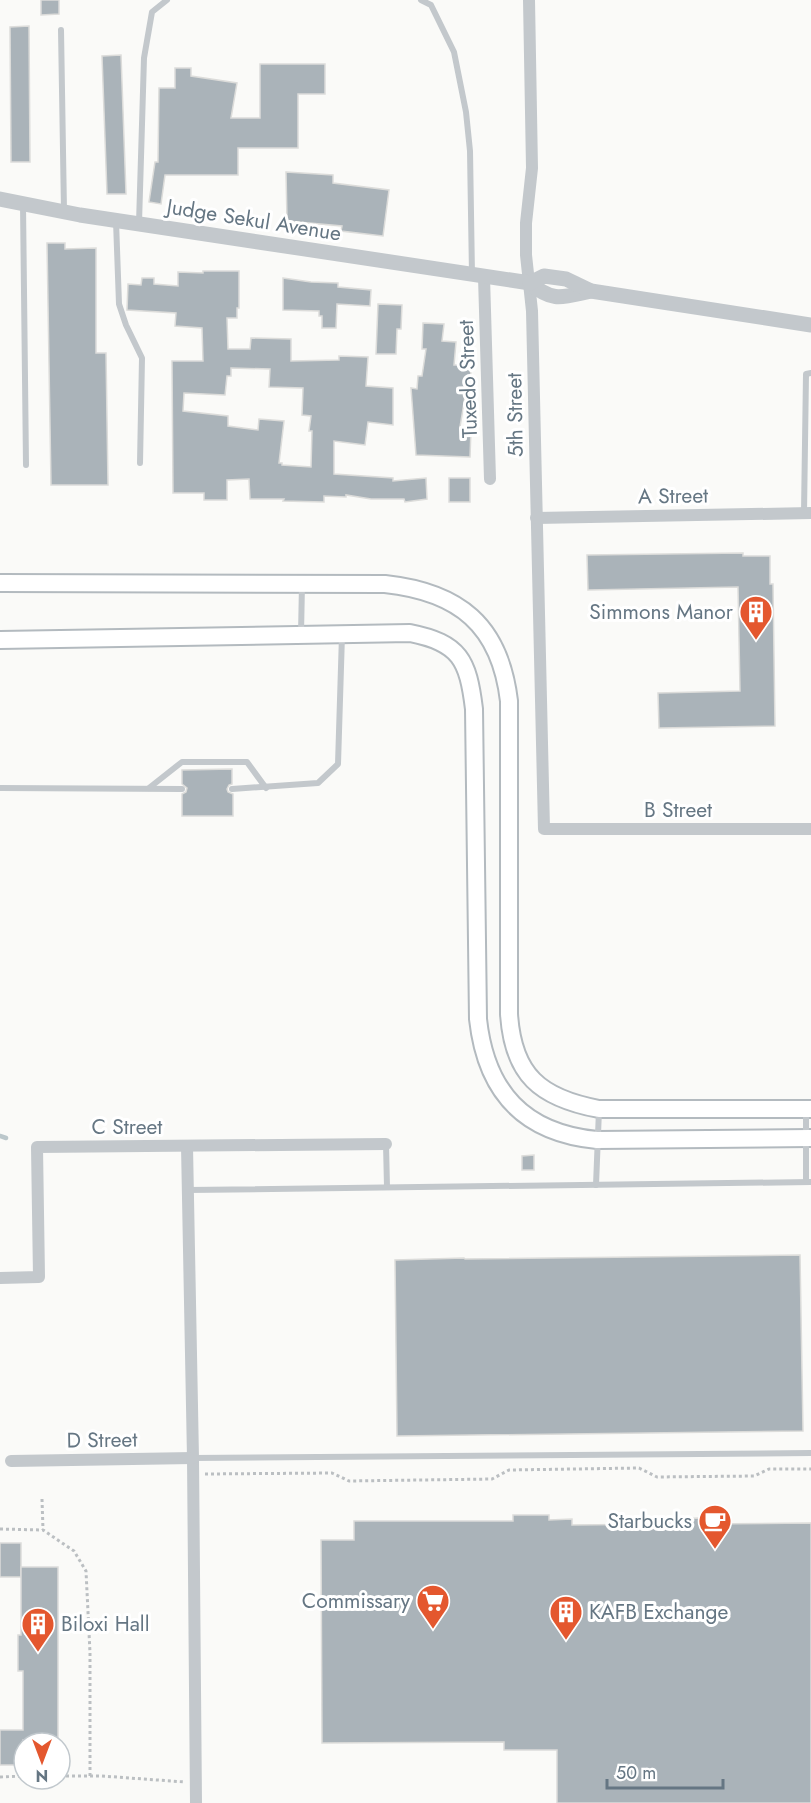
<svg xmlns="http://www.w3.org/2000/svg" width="811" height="1803" font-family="Jost,sans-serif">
	<rect width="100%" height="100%" fill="#fafaf8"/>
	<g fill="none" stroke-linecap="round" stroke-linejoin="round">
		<path stroke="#bbc7cb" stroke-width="4.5" d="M0,1136l6,2"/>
	</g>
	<g fill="#aab3b9" stroke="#dcdcda" stroke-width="1.5" fill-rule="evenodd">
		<path d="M41,0h18v14l-18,1z"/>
		<path d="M29,26l1,136h-19l-1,-135z"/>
		<path d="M121,55l5,139h-19l-5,-138z"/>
		<path d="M260,64h65v30h-27v54h-60v27h-73l-4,29 -12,-2 6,-40h3l1,-74h16v-20h16v8l46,7 -6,35h29z"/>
		<path d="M286,172l47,3v8l56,7 -6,46 -42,-5 1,-5 -55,-5z"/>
		<path d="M47,243h18v6l31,-1v105h10l2,132h-57z"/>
		<path d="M203,271h36v37h-2v10h-10l1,31h22l1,-11 40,1v22l48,-1v-4l29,1 -2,29 27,2v37l-25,-3 -3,23 -31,-4v33l59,4v3l33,-3 1,21 -22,3 -1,-3h-33l-25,-4v2l-22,-1v6l-41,-1 1,-2h-34l-1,-20 -22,1v20h-23v-7h-31l-1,-132h31l-1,-33 -27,-2 1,-13 -49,-3 1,-26 13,1 1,-7h12v6l24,2v-14l25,1zM231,368l39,1 -1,18 34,1 -1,27 9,1 -2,15h3l-1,36 -29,-2v-2h-3l5,-42 -25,-2 -1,11 -30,-4v-10l-45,-5 1,-18 41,2 2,-19h4z"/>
		<path d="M283,278l28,4 27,1v4l33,3 -1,16 -33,-2 -1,24h-14v-12h-3v-5l-36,-1z"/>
		<path d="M378,304l24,1 -1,24h-4l-1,25h-20z"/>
		<path d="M423,323l21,1 -2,17 14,1 -2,23h17l-1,26h-4l-6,36 11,2 -1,28 -54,-2 -5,-67 6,1 1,-13h4l4,-27h-4z"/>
		<rect x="449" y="478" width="21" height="24"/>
		<path d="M743,553v3h27v28h3l2,142 -116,2 -1,-35 82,-2 -2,-104 -150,3 -1,-35z"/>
		<path d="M232,769v15l-3,1 -2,4 1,3 5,2v22h-51v-22l4,-2 1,-4 -5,-4v-14z"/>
		<path d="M534,1155v15h-12v-14z"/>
		<path d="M800,1255l3,176 -406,5 -2,-176 69,-2 1,1z"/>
		<path d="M513,1515h36v5l23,-1v6l97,-1v-5l32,-1v6l110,-1v280h-254v-53h-53v-8l-182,1 -1,-203h33v-19h159z"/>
		<rect x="0" y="1543" width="21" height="34"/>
		<path d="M21,1567h37v173h-35v25h-23v-35h23v-59h-5v-36h3z"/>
	</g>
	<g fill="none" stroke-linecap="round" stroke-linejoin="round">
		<g stroke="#b3babf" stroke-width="20">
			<g id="secondary">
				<path d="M0,583l385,1c74,8 115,41 124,117v313c4,61 31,84 90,95h212"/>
				<path d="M0,640l410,-7c50,10 58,27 64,76l4,310c8,73 46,114 119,121l214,-2"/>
			</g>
		</g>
		<g stroke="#bbbfc2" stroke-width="3" stroke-dasharray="3 3" stroke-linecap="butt">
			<path d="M205,1474l127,-1 17,8 143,-2 17,-9 130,-2 18,9 97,-1 15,-7h42"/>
			<path d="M42,1499l1,31"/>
			<path d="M0,1529l43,1 31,21 12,20 4,82v123"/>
			<path d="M60,1776h42l83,6"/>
			<path d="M0,1777l24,-1"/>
		</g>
		<g stroke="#c3c8cc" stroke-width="6">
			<path d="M421,0l10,5 23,47 12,60 4,39 2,124"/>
			<path d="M61,30l3,181"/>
			<path d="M23,204l3,261"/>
			<path d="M116,221l3,83 7,21 16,33 -2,105"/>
			<path d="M139,223l5,-165 8,-46 15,-12"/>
			<path d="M804,513l2,-139 5,-1"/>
			<path d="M301,634l1,-50"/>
			<path d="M0,788l182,1"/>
			<path d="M149,788l33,-26h65l19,26"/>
			<path d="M232,789l86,-6 20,-19 4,-129"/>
			<path d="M806,1111v71"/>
			<path d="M386,1144l1,43"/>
			<path d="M596,1185l3,-75"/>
			<path d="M188,1190l623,-8"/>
			<path d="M193,1458l618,-5"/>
		</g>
		<g stroke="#c3c8cc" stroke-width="12">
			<path d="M529,0l3,168 -6,55v32l6,56 12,518h267"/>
			<path d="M484,277l6,202"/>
			<path d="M536,518l275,-5"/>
			<path d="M187,1146l6,312 3,345"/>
			<path d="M0,1278l39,-1 -2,-130 349,-3"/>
			<path d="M11,1461l182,-3"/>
		</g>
		<g stroke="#c3c8cc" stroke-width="15">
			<path d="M0,199l80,16 450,68c23,20 33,14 61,8"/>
			<path d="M530,283l14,-7 22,3 25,12 220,34"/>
		</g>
		<use href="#secondary" stroke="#fff" stroke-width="16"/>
	</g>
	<defs>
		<g id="building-pin" transform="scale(1.725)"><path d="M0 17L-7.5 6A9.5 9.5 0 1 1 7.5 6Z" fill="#e4572e" stroke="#fff"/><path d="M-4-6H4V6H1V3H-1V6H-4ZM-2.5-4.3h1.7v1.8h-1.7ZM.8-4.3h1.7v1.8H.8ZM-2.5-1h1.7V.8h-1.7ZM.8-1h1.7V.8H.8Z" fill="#fff"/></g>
		<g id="cafe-pin" transform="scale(1.725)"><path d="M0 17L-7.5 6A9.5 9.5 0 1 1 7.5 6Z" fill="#e4572e" stroke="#fff"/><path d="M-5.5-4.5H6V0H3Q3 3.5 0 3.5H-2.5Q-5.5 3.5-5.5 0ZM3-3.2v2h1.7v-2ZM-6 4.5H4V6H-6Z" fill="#fff"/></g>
		<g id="supermarket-pin" transform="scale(1.725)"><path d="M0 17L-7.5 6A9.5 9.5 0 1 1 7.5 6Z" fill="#e4572e" stroke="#fff"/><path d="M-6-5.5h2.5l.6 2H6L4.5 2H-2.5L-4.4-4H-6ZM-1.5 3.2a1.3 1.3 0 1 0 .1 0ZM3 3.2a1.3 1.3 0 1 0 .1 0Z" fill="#fff"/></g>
	</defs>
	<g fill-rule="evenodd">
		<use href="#building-pin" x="756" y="612"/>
		<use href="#cafe-pin" x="715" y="1521"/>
		<use href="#supermarket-pin" x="433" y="1601"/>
		<use href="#building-pin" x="566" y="1612"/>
		<use href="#building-pin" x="38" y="1624"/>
	</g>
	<g text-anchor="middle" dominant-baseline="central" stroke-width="6" stroke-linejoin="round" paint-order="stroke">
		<g font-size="21" fill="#657683" stroke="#fff">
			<text transform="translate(254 220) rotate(9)">Judge Sekul Avenue</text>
			<text transform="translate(468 379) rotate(-92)">Tuxedo Street</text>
			<text transform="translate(515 415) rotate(-91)">5th Street</text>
			<text transform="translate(673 496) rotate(-1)">A Street</text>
			<text x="678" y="810">B Street</text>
			<text x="127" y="1127">C Street</text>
			<text transform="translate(102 1440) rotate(-1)">D Street</text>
		</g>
		<g font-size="21" fill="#657683" stroke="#fff" text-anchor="end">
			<text x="733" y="612">Simmons Manor</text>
			<text x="692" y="1521">Starbucks</text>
			<text x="410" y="1601">Commissary</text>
			<text x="589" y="1612" text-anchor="start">KAFB Exchange</text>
			<text x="61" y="1624" text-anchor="start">Biloxi Hall</text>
		</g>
	</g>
	<g transform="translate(42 1761) rotate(180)"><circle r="28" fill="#ffffff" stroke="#c1c8cd" stroke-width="1.5"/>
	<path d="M0-4.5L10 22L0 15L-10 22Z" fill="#e4572e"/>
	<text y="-9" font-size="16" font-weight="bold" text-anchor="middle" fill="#657683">N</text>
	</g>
	<path d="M607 1779v9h116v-9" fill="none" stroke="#657683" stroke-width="3"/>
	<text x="616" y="1779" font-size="18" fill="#657683" stroke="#ffffff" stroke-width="4.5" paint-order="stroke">50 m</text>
</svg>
